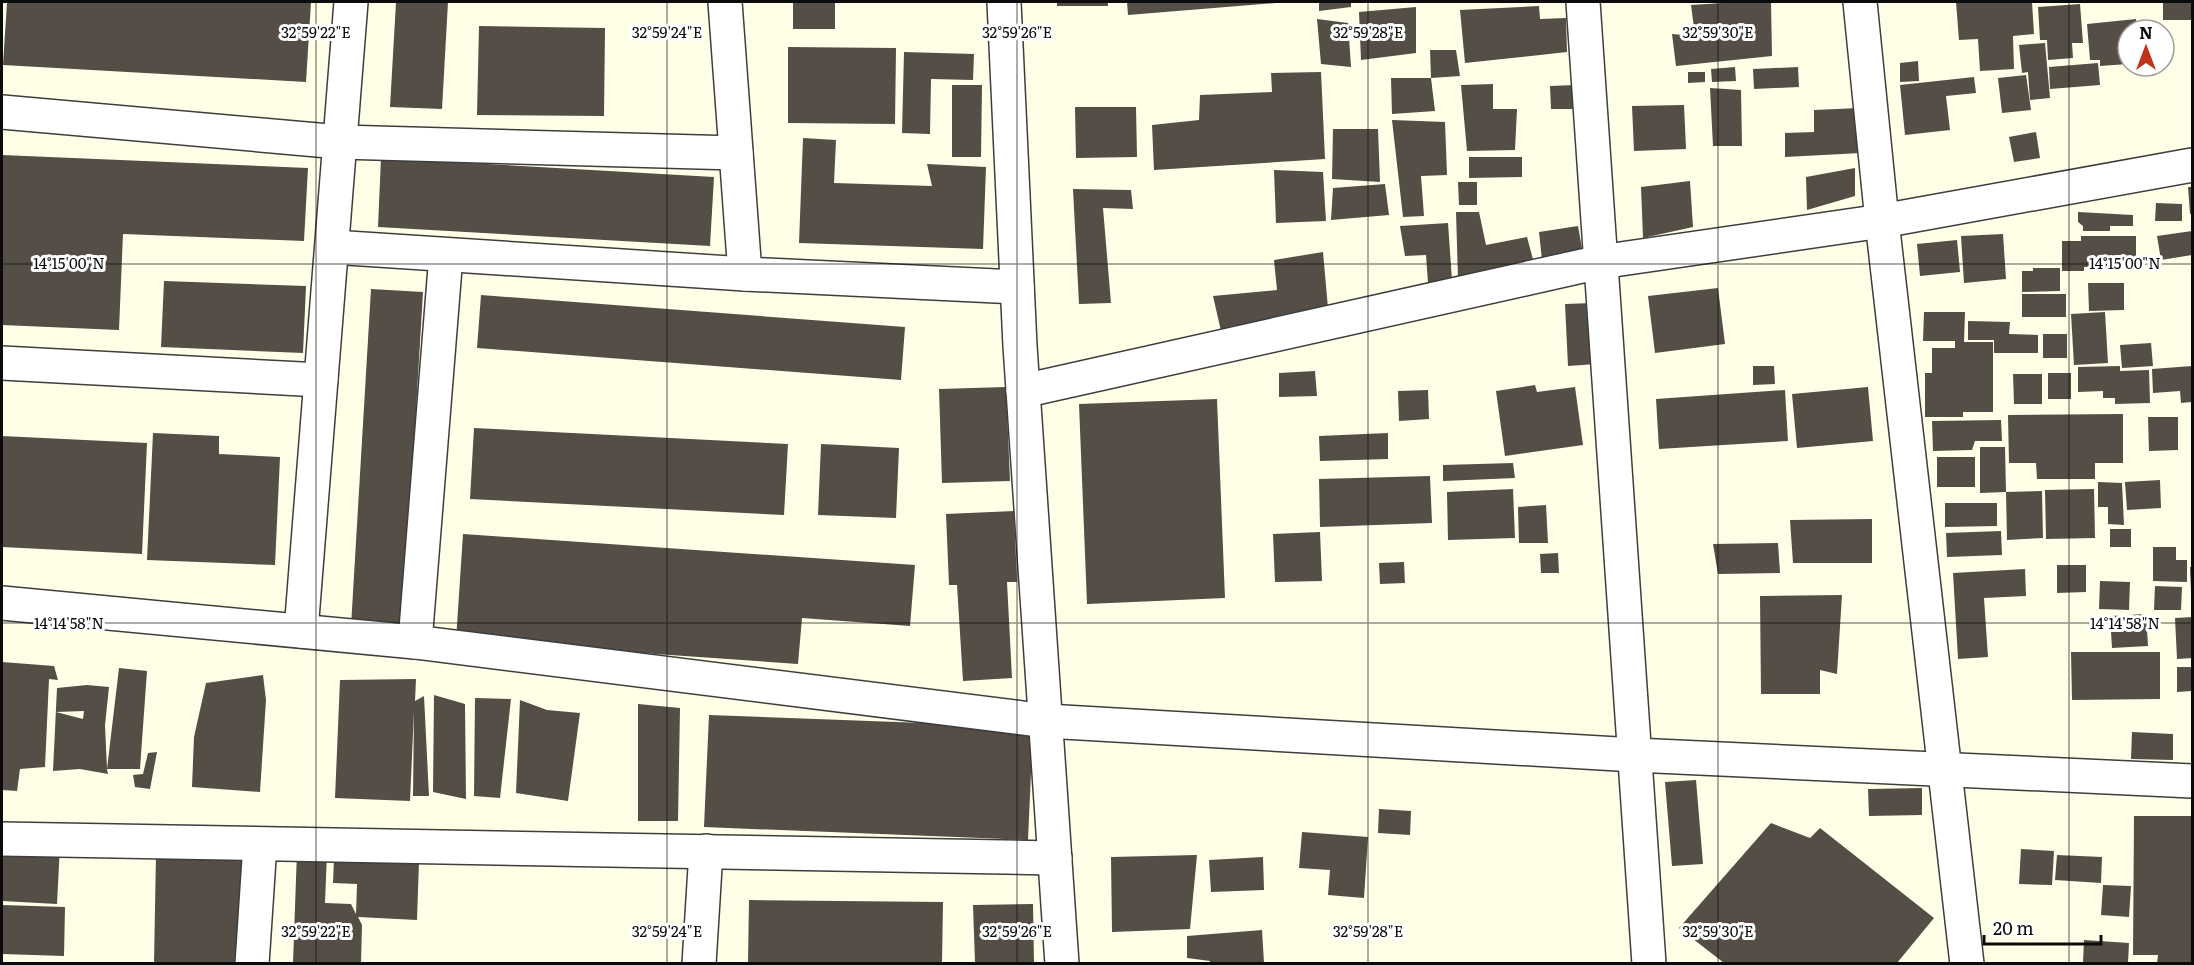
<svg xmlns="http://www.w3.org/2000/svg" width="2194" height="965" font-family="Literata,serif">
	<rect width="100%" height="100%" fill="#ffffe8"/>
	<g fill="#544e46" fill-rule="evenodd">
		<path d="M7,2h304l-5,80 -303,-17z"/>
		<path d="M396,2h52l-6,107 -52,-2z"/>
		<rect x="793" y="2" width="42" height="27"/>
		<rect x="1057" y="2" width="51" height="4"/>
		<path d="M1127,2h149v1l-148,12z"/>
		<path d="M1319,2h32v5l-32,4z"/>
		<path d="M1738,2h33l1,54 -96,10 -4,-32 23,2 -4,-31z"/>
		<path d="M1956,2h76l2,32 -21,2 1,33 -34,2 -2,-32 -19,1z"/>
		<rect x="2163" y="2" width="29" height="18"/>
		<path d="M2080,4l3,39h-11l1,15 -25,2 -1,-20h-7l-2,-33z"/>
		<path d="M1539,6l1,13 26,-1 1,34 -102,11 -5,-53z"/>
		<path d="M1416,7v46l-55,7 -2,-48z"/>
		<path d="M1317,19l31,4 3,44 -30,-3z"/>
		<path d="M2136,19l1,11h-9v34l-28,2v-6h-10l-3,-36z"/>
		<path d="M479,26l126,2 -1,88 -127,-1z"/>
		<path d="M2045,43l5,55 -20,2 -2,-28 -6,1 -3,-28z"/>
		<path d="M788,47l108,1 -1,76 -107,-1z"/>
		<path d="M1430,50h26l4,26 -29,2z"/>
		<path d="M904,52l70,2 -1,26 -42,-1 -1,55 -28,-1z"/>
		<path d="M1918,61l1,20 -19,1v-19z"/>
		<path d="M2098,63l2,22 -50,4 -1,-22z"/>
		<path d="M1735,67l1,14 -24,1 -1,-13z"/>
		<path d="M1798,67l1,20 -45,2 -1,-20z"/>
		<path d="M1321,72l4,87 -171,11 -2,-45 47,-5 1,-25 72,-3 -1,-19z"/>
		<path d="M1688,72h17v10l-17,1z"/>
		<path d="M2026,75l5,35 -29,3 -4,-35z"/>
		<path d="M1974,77l2,16 -30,3 4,34 -45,5 -5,-50z"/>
		<path d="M1391,78h40l4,33 -43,3z"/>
		<path d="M1493,84v25h24l-2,41 -48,1 -6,-66z"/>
		<path d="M952,85h30l-1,72h-29z"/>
		<path d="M1575,85v24h-24l-1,-23z"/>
		<path d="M1710,88l31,2 1,56h-29z"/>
		<path d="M1684,105l2,44 -52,2 -2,-45z"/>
		<path d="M1075,107h61l1,50 -61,1z"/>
		<path d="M1859,108l2,45 -76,4v-24l29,-1v-22z"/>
		<path d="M1392,120l53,2 2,53 -26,1 3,40 -21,1z"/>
		<path d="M1333,129h45l2,53 -48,-3z"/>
		<path d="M2036,132l4,26 -26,4 -5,-25z"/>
		<path d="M803,138l33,2 -2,43 98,3 -5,-22 59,3 -3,82 -184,-6z"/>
		<path d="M2,155l306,13 -4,73 -181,-7 -4,96 -117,-5z"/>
		<path d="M1469,157h53v20l-53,1z"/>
		<path d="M381,158l333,19 -4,69 -332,-19z"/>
		<path d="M1855,168v28l-48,14 -1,-33z"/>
		<path d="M1274,170l49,2 3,49 -50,2z"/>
		<path d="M1690,181l3,46 -50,11 -2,-51z"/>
		<path d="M1458,182h19v23h-18z"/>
		<path d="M1385,184l4,31 -58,5 2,-32z"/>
		<path d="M2188,187h4v27h-2z"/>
		<path d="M1073,189l58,1 2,19 -30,-1 8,95 -32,1z"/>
		<path d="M2156,203l26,1v17h-27z"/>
		<path d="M1456,212h23l7,33 41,-8 7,26 -76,16z"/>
		<path d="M2078,212l55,3v11h-23v5h-27v-5l-5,-4z"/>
		<path d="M1448,223l4,57 -24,3 -2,-28 -21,1 -5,-30z"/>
		<path d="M1578,226l5,28 -41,6 -3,-28z"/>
		<path d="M2192,231v24l-31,5 -4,-24z"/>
		<path d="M2003,234l3,45 -42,4 -3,-47z"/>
		<path d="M2081,236h55v25h-9v3h-20v3h-23v4h-22v-30h19z"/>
		<path d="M1957,240l3,32 -40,4 -3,-32z"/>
		<path d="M1323,252l5,56 -107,23 -8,-35 64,-6 -3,-30z"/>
		<path d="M2033,268h27v23l-38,1v-21h11z"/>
		<path d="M164,281l142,5 -3,67 -142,-6z"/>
		<path d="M2088,283h36v27l-35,1z"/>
		<path d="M1718,288l7,56 -70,9 -7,-57z"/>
		<path d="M371,289l52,3 -20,337 -52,-3z"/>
		<rect x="2022" y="294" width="44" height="23"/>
		<path d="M481,295l424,32 -4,53 -424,-32z"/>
		<path d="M1593,303l3,61 -28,2 -3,-62z"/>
		<path d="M1924,312h41l-1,30h29v70h-30v5h-38v-44h7v-25h23v-7h-32z"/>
		<path d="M2105,312l3,51 -34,2 -3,-51z"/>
		<path d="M1968,321l42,1 -1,12 29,1v18h-44v-13h-26z"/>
		<rect x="2043" y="334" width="24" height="24"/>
		<path d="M2151,343l2,23 -31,2 -2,-23z"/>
		<path d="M1753,366h21l1,18 -22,1z"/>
		<path d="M2120,366v5l29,-1 1,33 -35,1v-6h-12v-7l-25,1v-25z"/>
		<path d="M2192,366v36l-11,1 -1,-12 -27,2 -1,-24z"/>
		<path d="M1315,371l2,25 -38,1v-24z"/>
		<rect x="2048" y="373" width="23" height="26"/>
		<path d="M2013,374h29v30h-28z"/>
		<path d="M1535,385l2,7 38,-5 8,58 -78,11 -9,-65z"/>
		<path d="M1006,387l4,94 -68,2 -3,-94z"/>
		<path d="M1868,387l5,54 -76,7 -5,-54z"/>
		<path d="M1428,390l1,29 -30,2 -1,-30z"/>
		<path d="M1785,390l3,51 -129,8 -3,-50z"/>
		<path d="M1217,399l8,199 -138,6 -8,-200z"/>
		<path d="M2123,414v49h-28v16h-58l-1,-16h-27l-1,-48z"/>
		<path d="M2148,417h30v33l-29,1z"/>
		<path d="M2001,420l1,21h-27l-3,9 -39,1 -1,-30z"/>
		<path d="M474,428l314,16 -4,71 -314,-16z"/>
		<path d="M153,433l66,3v18l61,3 -5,108 -128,-5z"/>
		<path d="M1388,433v26l-68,2 -1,-25z"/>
		<path d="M2,436l145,7 -5,111 -140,-7z"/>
		<path d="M821,444l78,4 -3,70 -78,-3z"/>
		<path d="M1980,447h25l1,45 -26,1z"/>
		<rect x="1937" y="457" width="38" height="30"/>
		<path d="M1513,463l2,15 -72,3v-16z"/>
		<path d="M1430,476l2,47 -112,4 -1,-48z"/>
		<path d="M2160,480l1,28 -34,2 -2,-28z"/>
		<path d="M2098,482l24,1 2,42 -16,-1v-17h-10z"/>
		<path d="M1513,489l2,49 -67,2 -1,-48z"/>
		<path d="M2094,489l1,49 -49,1 -1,-49z"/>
		<path d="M2042,491l1,47 -36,2 -1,-48z"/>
		<path d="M1945,503h52v23l-52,1z"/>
		<path d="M1546,505l2,38h-29l-1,-36z"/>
		<path d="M1014,511l3,71h-10l5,96 -49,3 -6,-96h-8l-3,-71z"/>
		<path d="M1872,519v44h-79l-3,-43z"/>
		<rect x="2110" y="529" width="21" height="18"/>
		<path d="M2001,531l1,24 -55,2 -1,-24z"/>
		<path d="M1320,532l2,49 -47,1 -2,-48z"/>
		<path d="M463,534l452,31 -5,61 -108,-8 -4,46 -342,-24z"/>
		<path d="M1778,543l2,30 -62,1 -5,-30z"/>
		<path d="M2153,547h23v13h11v22l-34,-1z"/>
		<path d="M1558,553l1,20h-18l-1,-19z"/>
		<path d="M1404,562l1,21 -25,1 -1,-21z"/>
		<path d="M2057,565h29v27l-29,1z"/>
		<path d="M2190,567h2v25h-1z"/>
		<path d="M2025,569l1,27 -42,2 4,59 -30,2 -5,-86z"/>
		<path d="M2100,581l30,1 -1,28 -30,-1z"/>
		<path d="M2155,586l27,1 -1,23h-27z"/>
		<path d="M1842,595l-5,79 -17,-4v24h-59l-1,-98z"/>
		<path d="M2146,614l2,32 -36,2 -2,-32z"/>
		<path d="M2192,617v41l-15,1 -2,-41z"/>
		<path d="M2071,652h89v47l-88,1z"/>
		<path d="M2,662l52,4 4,14 -9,-1 -4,88 -25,2 -3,22 -15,-1z"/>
		<path d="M2177,667h15v24l-15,1z"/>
		<path d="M119,668l28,3 -7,98h-33l1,5 -28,-5 -27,2 4,-83 30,-3 22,2 -4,38 2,44zM84,711l-1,8 -27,-7z"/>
		<path d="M263,675l3,25 -6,92 -68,-5 2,-50 12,-54z"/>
		<path d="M416,679l-1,22 9,-5 5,100h-16l1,-85 -4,90 -75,-3 5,-118z"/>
		<path d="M434,695l31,9 1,95 -33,-7z"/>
		<path d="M475,698l36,1 -11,99 -26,-2z"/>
		<path d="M520,700l27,10 33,3 -12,88 -52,-8z"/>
		<path d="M638,704l42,4 -2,113h-40z"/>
		<path d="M709,715l324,12 -5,113 -324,-13z"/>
		<path d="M2132,732l41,2v26l-42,-1z"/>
		<path d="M157,752l-7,37 -15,-2 -2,-12 10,-1 5,-21z"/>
		<path d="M1696,780l7,84 -31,2 -7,-84z"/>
		<path d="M1922,788v27l-53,1 -1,-27z"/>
		<path d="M1379,809l32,2 -1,24 -32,-2z"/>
		<path d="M2134,816h58v147h-35l1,-8h-25z"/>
		<path d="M1771,823l39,15 10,-10 114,90 -37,45h-173l-45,-35z"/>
		<path d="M1302,832l66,5 -4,61 -36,-3 2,-25 -31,-2z"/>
		<path d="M2,843l58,3 -3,58 -55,-3z"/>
		<path d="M2021,849l33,2 -2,34 -33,-1z"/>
		<path d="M297,851l30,1 -2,51 26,1 5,10 1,-30 -24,-1 1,-25 85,3 -2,59 -59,-3 4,8 -1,38h-68z"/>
		<path d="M156,854l93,2 -7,107h-88z"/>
		<path d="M1197,855l-7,74 -78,3 -1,-75z"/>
		<path d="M2057,855l45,2 -1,26 -46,-3z"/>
		<path d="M1263,857l1,33 -53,2 -2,-32z"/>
		<path d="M2103,885l28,1 -2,31 -28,-2z"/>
		<path d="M749,900l194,2 -1,61h-194z"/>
		<path d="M1033,904l1,59h-59l-2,-58z"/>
		<path d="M2,905l63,2 -1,49 -62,-2z"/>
		<path d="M1262,930l2,33h-54v-2l-23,-3v-22z"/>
		<path d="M2084,940l45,3 -1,20h-45z"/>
	</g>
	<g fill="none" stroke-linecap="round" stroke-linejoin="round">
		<g stroke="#3e3e3e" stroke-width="36">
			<g id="minor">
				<path d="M725,2l20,272"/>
				<path d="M1004,2l16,344 42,618"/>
				<path d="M1583,2l66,962"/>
				<path d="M1860,2l22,219 85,743"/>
				<path d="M2,112l338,30 396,11"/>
				<path d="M332,247l413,27 272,13"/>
				<path d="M2,363l319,17"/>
				<path d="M1023,391l577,-129 282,-41 310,-56"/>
				<path d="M2,603l413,39 631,79 589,34 557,26"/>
				<path d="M301,631l50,-629"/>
				<path d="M415,642l31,-387"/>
				<path d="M2,839l1053,19"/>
				<path d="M252,964l8,-120"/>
				<path d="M699,964l7,-113"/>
			</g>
		</g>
		<use href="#minor" stroke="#fff" stroke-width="33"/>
	</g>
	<path fill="none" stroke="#0b0b0b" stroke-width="1.5" stroke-opacity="0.45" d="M316,2v962M667,2v962M1017,2v962M1368,2v962M1718,2v962M2069,2v962M2,264h2190M2,623h2190"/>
	<g font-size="15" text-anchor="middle" fill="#0b0b0b" stroke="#fff" stroke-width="6" stroke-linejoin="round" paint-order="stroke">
		<text x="316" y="38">32°59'22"E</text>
		<text x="667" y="38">32°59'24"E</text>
		<text x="1017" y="38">32°59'26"E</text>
		<text x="1368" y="38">32°59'28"E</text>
		<text x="1718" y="38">32°59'30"E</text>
		<text x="69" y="269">14°15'00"N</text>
		<text x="2125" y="269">14°15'00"N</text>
		<text x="69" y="629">14°14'58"N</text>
		<text x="2125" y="629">14°14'58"N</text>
		<text x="316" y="937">32°59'22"E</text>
		<text x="667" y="937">32°59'24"E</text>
		<text x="1017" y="937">32°59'26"E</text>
		<text x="1368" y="937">32°59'28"E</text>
		<text x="1718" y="937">32°59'30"E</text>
	</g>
	<rect width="2194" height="965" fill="none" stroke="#0b0b0b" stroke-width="6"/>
	<g transform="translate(2146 48)"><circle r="28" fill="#ffffff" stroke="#9d9d9d" stroke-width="1.5"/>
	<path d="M0-4.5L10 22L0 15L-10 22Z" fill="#c2331b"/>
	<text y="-9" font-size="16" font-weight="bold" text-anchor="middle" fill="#0b0b0b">N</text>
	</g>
	<path d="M1984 935v9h117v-9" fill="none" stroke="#0b0b0b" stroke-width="3"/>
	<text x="1993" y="935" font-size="18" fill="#0b0b0b" stroke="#ffffff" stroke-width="4.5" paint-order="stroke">20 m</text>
</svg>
